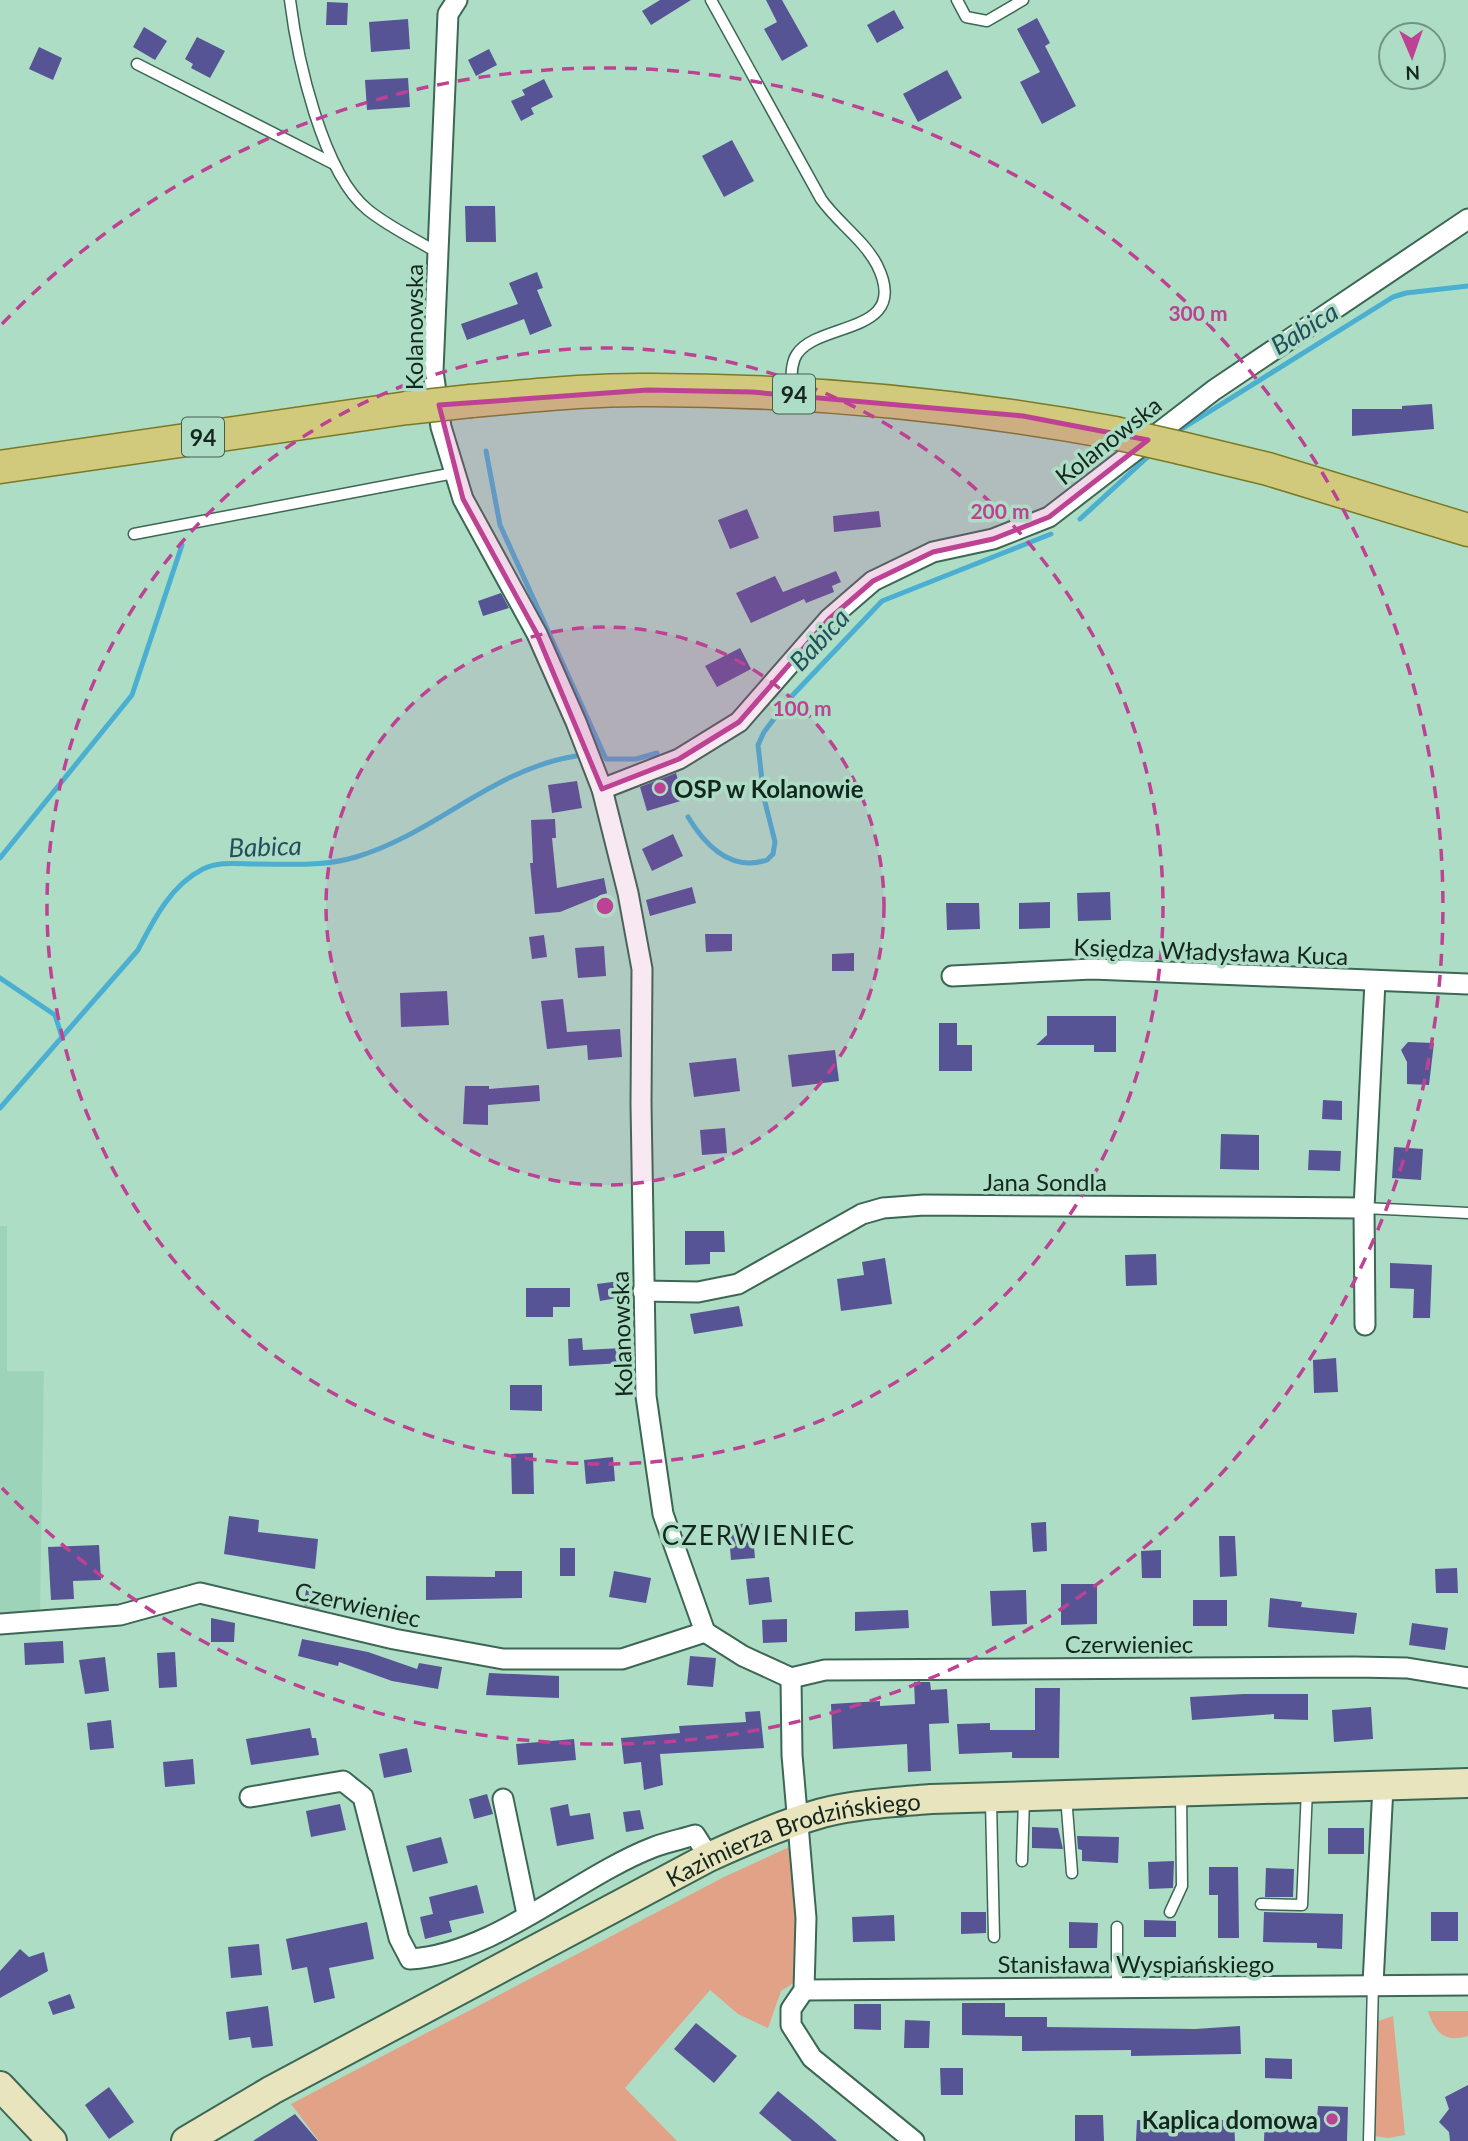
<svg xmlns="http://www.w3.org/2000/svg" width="1468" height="2141" font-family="Lato,sans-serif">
	<rect width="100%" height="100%" fill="#aeddc6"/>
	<path fill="#9dd4b9" d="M0,1226h7v145h37l-4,245 -40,1z"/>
	<g fill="#e1a287">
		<path d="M796,1844l-1,138 -14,9 -13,37 -30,-14 -28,-24 -85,98 52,53h-358l-28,-37 433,-227z"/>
		<path d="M1428,2011h40v25c-23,7 -33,-3 -40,-25z"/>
		<path d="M1393,2016l12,119 -17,3 -14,-2 1,-114z"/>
	</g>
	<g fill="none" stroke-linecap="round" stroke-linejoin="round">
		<g stroke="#4bafd1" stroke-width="5">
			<path d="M1172,435l221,-138 13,-4 62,-7"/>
			<path d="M486,451l14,74 106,234h30l21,-6"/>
			<path d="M1080,519l72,-66"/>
			<path d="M688,817c17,28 43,55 79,43l6,-6 2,-12 -11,-44 -6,-53 6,-13 26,-34 92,-97 169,-67"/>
			<path d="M0,858l132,-163 50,-150"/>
			<path d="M0,978l55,37 7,22"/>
			<path d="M0,1108l138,-158c16,-31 33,-65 65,-81 16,-8 35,-5 53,-5 33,0 67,3 100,-7 78,-23 137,-88 220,-101"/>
		</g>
	</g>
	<g fill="#575496">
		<path d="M660,0h31l-40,25 -9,-14z"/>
		<path d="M766,0h16l26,46 -26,15 -18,-32 13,-7z"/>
		<path d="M327,2l21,1 -1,22h-21z"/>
		<path d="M894,10l10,18 -27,15 -10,-18z"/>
		<path d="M1037,18l13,25 -5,3 31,60 -34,18 -22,-42 20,-10 -23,-43z"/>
		<path d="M408,19l2,30 -39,3 -2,-30z"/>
		<path d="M144,27l23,14 -12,19 -22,-13z"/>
		<path d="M197,37l28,14 -15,27 -19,-10 2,-4 -8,-5z"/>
		<path d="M39,47l23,11 -9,22 -24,-11z"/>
		<path d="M489,49l8,16 -21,11 -8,-16z"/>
		<path d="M947,70l15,28 -44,24 -15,-28z"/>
		<path d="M408,78l2,29 -43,3 -2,-30z"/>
		<path d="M544,79l9,18 -22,11 3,6 -13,7 -10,-20 14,-6 -3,-5z"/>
		<path d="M732,140l22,41 -30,16 -22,-41z"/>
		<path d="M465,206h30l1,36h-30z"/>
		<path d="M537,272l6,16 -6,2 15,36 -22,9 -6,-16 -57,21 -6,-16 57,-20 -9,-21z"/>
		<path d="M1432,404l2,25 -82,7v-27h50v-3z"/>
		<path d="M747,509l12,29 -29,11 -12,-29z"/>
		<path d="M879,511l2,16 -47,5 -1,-16z"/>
		<path d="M836,571l5,11 -9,4 2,6 -28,11 -2,-4 -53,24 -15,-30 39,-17 8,16z"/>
		<path d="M501,593l8,15 -26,8 -5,-15z"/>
		<path d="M740,648l11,21 -34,18 -12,-21z"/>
		<path d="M676,773l8,27 -37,11 -7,-24z"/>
		<path d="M577,781l5,27 -30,5 -4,-28z"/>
		<path d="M555,819l1,19h-4l5,50 47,-10 3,15 -47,19 -25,2 -5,-51h3l-2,-43z"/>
		<path d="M673,834l10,22 -31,15 -10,-22z"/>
		<path d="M692,887l4,16 -46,13 -4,-16z"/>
		<path d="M1110,892l1,28 -33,1 -1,-28z"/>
		<path d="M1050,902v26l-31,1v-26z"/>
		<path d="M946,903h33l1,26 -33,1z"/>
		<path d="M705,934h27v17l-26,1z"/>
		<path d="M544,935l3,22 -15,2 -3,-22z"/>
		<path d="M604,946l2,30 -28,2 -3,-30z"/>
		<path d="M854,953v18h-22v-17z"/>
		<path d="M447,991l2,34 -48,2 -1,-34z"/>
		<path d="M563,999l4,33 53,-3 2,28 -34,3 -1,-15 -40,4 -6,-48z"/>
		<path d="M1047,1016h69v36h-22v-7h-58l11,-10z"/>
		<path d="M939,1023h18v22h15v26h-33z"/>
		<path d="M1408,1042l26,1 -5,42 -22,-1v-22l-6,-12z"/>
		<path d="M835,1050l4,31 -47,6 -4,-32z"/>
		<path d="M736,1058l4,33 -46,6 -5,-34z"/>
		<path d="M539,1085l1,16 -52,4v20l-25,-1 2,-38h24v3z"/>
		<path d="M1323,1100l19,1v19l-20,-1z"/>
		<path d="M725,1128l2,25 -25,2 -2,-25z"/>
		<path d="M1221,1134l38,1v35l-39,-1z"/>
		<path d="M1394,1147l29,2 -2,31 -29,-2z"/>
		<path d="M1309,1150l32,1 -1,20 -32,-1z"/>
		<path d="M685,1231h39l1,21h-15v12l-25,1z"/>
		<path d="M1156,1254l1,31 -31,1 -1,-31z"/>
		<path d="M885,1258l7,46 -51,7 -4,-32 27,-4 -2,-13z"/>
		<path d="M1390,1263l42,2 -2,53h-17l1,-29 -24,-1z"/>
		<path d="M620,1281l3,16 -23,4 -3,-17z"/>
		<path d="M526,1288h44v19h-17v10h-27z"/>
		<path d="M739,1306l4,20 -49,8 -4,-20z"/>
		<path d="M582,1338l1,12 40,-2v15l-54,3 -1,-27z"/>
		<path d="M1336,1358l2,34 -24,1 -1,-33z"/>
		<path d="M510,1385h32v26l-32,-1z"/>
		<path d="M533,1453l1,41h-22l-1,-40z"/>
		<path d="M613,1457l2,24 -29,3 -2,-24z"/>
		<path d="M229,1516l30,4 -1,12 60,7 -3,30 -91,-15z"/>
		<path d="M1046,1522l1,29 -14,1 -2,-29z"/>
		<path d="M752,1523l3,35 -24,2 -3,-35z"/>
		<path d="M1219,1536h16l2,40 -17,1z"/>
		<path d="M99,1545l2,35 -28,1 1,18 -23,1 -3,-53z"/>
		<rect x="560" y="1548" width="15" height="28"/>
		<path d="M1161,1550v28h-19l-1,-27z"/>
		<path d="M1457,1568l1,25h-22l-1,-24z"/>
		<path d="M495,1571h27v27l-96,2v-24l69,1z"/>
		<path d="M614,1571l37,7 -5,25 -37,-6z"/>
		<path d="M769,1577l3,25 -23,3 -3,-26z"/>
		<path d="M1061,1584h36v40l-36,1z"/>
		<path d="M306,1590l15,2 -2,17 -15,-4z"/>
		<path d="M1026,1590l1,34 -35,2 -2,-35z"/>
		<path d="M1270,1598l32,4 -1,5 56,6 -3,21 -86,-7z"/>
		<rect x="1193" y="1600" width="34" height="26"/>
		<path d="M908,1610l1,18 -54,3v-19z"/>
		<path d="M211,1618l24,5 -1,19h-23z"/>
		<path d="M787,1619v23l-24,1 -1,-23z"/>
		<path d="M1412,1623l36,5 -3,22 -36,-5z"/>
		<path d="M302,1639l66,13 49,17 2,-6 23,4 -4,22 -46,-8 -53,-19 -1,4 -40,-10z"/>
		<path d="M63,1641l1,22 -39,2 -1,-22z"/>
		<path d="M175,1652l2,35 -18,1 -2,-35z"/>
		<path d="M690,1656l26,2 -3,29 -26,-2z"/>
		<path d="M105,1657l4,34 -24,3 -6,-34z"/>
		<path d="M489,1673l70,3v22l-73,-3z"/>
		<path d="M914,1682h16l1,8 16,-1 2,34 -20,1 2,47 -23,1 -1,-28 -74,5 -2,-45 49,-3v5l35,-2z"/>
		<path d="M1035,1688h25l-1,70h-47v-6l-53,2 -2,-30 33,-1v7h45z"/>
		<path d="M1244,1694h64v26l-34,-1v-5l-82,6 -2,-23z"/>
		<path d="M1371,1707l2,32 -39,3 -2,-32z"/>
		<path d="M760,1711l4,37 -104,6 3,31 -19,5 -3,-28 -17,2 -3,-26 59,-5 -1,-7 67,-4 -1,-10z"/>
		<path d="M111,1720l3,28 -24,2 -3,-27z"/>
		<path d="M310,1728l2,10h4l3,17 -68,10 -5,-26z"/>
		<path d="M574,1739l2,21 -58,5 -2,-21z"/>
		<path d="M407,1748l5,24 -28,6 -5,-24z"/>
		<path d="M193,1759l2,25 -30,3 -2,-25z"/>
		<path d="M487,1794l6,20 -19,5 -5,-20z"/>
		<path d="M340,1804l6,26 -35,7 -5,-26z"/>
		<path d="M568,1804l2,12 20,-3 4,26 -37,7 -7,-38z"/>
		<path d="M640,1810l4,19 -18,3 -3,-20z"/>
		<path d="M1032,1827l26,1 5,21 -31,-1z"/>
		<rect x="1328" y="1828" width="36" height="26"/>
		<path d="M1077,1836l42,1 -1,26 -36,-2v-11l-4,-1z"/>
		<path d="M441,1837l7,26 -35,9 -7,-26z"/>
		<path d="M1174,1861l-1,27 -24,1 -1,-27z"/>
		<path d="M1209,1867h29l1,71h-21v-43h-9z"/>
		<path d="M1266,1868l28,1 -1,28h-28z"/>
		<path d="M477,1885l7,28 -35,8 3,11 -27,7 -5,-22 13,-3 -4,-17z"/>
		<path d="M961,1912h25v21l-25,1z"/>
		<path d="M1264,1912l79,2 -1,35 -25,-1v-5l-54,-1z"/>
		<rect x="1431" y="1912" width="27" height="29"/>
		<path d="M894,1915l1,26 -42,1 -1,-25z"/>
		<path d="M1144,1920l32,1v16h-32z"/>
		<path d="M367,1922l7,37 -45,9 6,30 -21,5 -7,-36 -15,3 -6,-31z"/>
		<path d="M1069,1922l29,1 -1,25h-28z"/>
		<path d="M259,1944l3,31 -31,3 -3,-31z"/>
		<path d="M20,1949l9,8 15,-5 4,19 -48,27v-27z"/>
		<path d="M70,1994l5,14 -22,7 -5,-13z"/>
		<path d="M962,2003h43v14h42v10l148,2 45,-3 1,28 -110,2v-6l-109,1v-15l-60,-1z"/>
		<path d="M854,2004h27v26l-27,-1z"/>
		<path d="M268,2006l5,40 -21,2 -2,-11 -21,3 -3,-28z"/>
		<path d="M905,2020l25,1 -1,27h-25z"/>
		<path d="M696,2023l41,33 -23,27 -40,-34z"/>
		<path d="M1265,2058l27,1v20l-27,-1z"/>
		<path d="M940,2068h23v27h-22z"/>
		<path d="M1468,2085v56h-18l-1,-9 -10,-10 10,-13 -4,-12z"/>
		<path d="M109,2087l25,35 -25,17 -24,-34z"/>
		<path d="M778,2091l36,30 23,20h-45l-33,-28z"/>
		<path d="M1318,2106l30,1 -1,34h-83l1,-27 52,3z"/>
		<path d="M295,2114l23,27h-65z"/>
		<path d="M1075,2115h28l1,26h-29z"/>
		<path d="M1137,2120h97l1,21h-99z"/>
	</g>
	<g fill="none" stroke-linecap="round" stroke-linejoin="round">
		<g stroke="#3c6754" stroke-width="13">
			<g id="lane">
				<path d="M290,0c7,57 32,173 78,210 21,17 47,29 70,43"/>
				<path d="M711,0l110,199c16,23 43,41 56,66 35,70 -58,56 -80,89 -7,10 -5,25 -6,37"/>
				<path d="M957,0l9,17 21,4 36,-21"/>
				<path d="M137,64l197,100"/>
				<path d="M134,534l320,-61"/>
				<path d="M1364,1208l104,5"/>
				<path d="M1066,1796l6,77"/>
				<path d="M991,1801l3,136"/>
				<path d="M1022,1861l2,-62"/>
				<path d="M1261,1904l41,1 5,-116"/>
				<path d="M1170,1912l12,-26 -1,-94"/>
				<path d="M1117,1988v-61"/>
				<path d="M1369,2141l4,-157"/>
			</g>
		</g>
		<g stroke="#3c6754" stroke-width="23">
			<g id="street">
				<path d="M457,0l-9,14 -15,357 8,56 22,72 74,135 39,88 26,67 26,104 14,76 -1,135 5,292 17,118 42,118 38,24 48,22"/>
				<path d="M602,789l77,-30 60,-37 90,-103 44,-38 60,-29 60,-13 56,-22 165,-127 254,-171"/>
				<path d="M952,976l140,-7 376,15"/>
				<path d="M643,1291l55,1 40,-8 124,-70 21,-6 41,-3 440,3"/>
				<path d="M1365,1325l-1,-117 11,-227"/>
				<path d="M0,1624l120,-9 80,-22 194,46 109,20h119l83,-27"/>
				<path d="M791,1678l34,-8 530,-3 52,1 61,10"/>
				<path d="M791,1678l1,77 14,163 -2,72 -13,19v16l21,33 102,83"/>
				<path d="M250,1797l93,-16 20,16 36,141 11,21c85,-5 166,-82 244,-112 13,-5 28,-8 41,-12l14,22"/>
				<path d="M503,1799l24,115"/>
				<path d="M1373,1984l10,-198"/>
				<path d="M804,1990l664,-5"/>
			</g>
		</g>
		<g stroke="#3c6754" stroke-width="32">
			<g id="secondary">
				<path d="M0,2086l52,55"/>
				<path id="s1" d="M186,2141l86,-51 437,-233c37,-17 74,-33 113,-44 35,-9 73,-11 109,-14l537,-16"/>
			</g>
		</g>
		<g stroke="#7b7a23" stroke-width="35">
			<g id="primary">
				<path d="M471,401c59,-5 120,-12 180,-11 155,0 311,15 464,43"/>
				<path d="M1181,448l87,21 200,61"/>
				<path d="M0,467l407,-59"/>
			</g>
		</g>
		<use href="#lane" stroke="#fff" stroke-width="10"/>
		<use href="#street" stroke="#fff" stroke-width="19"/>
		<use href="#secondary" stroke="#e8e4be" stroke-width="28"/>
		<use href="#primary" stroke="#d1ca7d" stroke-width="32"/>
		<g stroke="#7b7a23" stroke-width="35" stroke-linecap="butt">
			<g id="primary-bridge">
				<path d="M407,408l64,-7"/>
				<path d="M1115,433l66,15"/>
			</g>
		</g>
		<use href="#primary-bridge" stroke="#d1ca7d" stroke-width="32"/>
	</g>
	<path fill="#bd4294" fill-opacity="0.2" stroke="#bd4294" stroke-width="5" stroke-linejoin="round" d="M648,390l104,2 271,24 125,24 -99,77 -56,22 -60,13 -60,29 -44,38 -90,103 -60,37 -77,30 -65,-155 -74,-135 -24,-94z"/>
	<circle cx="605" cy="906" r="279" fill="#bd4294" fill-opacity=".12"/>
	<g fill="none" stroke="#bd4294" stroke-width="3.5" stroke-dasharray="12 9">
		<circle cx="605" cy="906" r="279"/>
		<circle cx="605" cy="906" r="558"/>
		<path d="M2 324A838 838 0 1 1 2 1488"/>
	</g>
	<g fill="#bd4294" stroke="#aeddc6" stroke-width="2.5">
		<circle cx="660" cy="788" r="7"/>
		<circle cx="1332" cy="2119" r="7"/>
	</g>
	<g text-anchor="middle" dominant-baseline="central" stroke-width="7" stroke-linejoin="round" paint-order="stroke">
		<g fill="#aeddc6" stroke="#425e50" stroke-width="2">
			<rect x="773" y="374.5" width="42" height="39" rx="5"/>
			<rect x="182" y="417.5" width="42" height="39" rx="5"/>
		</g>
		<g font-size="23" font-weight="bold" fill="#14271e">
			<text x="794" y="394">94</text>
			<text x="203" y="437">94</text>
		</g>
		<g font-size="24" fill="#14271e" stroke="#aeddc6">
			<text transform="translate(413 327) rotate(-90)">Kolanowska</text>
			<text transform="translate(1108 440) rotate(-38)">Kolanowska</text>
			<text transform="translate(1211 951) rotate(2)">Księdza Władysława Kuca</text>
			<text x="1045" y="1181">Jana Sondla</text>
			<text transform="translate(621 1334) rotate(-92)">Kolanowska</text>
			<text transform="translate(358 1604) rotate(13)">Czerwieniec</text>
			<text x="1129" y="1643">Czerwieniec</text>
			<text stroke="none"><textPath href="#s1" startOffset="682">Kazimierza Brodzińskiego</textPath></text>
			<text x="1136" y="1963">Stanisława Wyspiańskiego</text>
		</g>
		<g font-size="24" font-weight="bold" fill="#14271e" stroke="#aeddc6" text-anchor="start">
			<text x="674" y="788">OSP w Kolanowie</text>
			<text x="1318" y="2119" text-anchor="end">Kaplica domowa</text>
		</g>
		<g font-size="26" font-style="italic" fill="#234e5d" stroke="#aeddc6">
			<text transform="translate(1304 328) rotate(-32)">Babica</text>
			<text transform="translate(819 639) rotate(-47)">Babica</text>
			<text transform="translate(265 846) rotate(-2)">Babica</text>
		</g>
		<g font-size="26" letter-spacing="2" fill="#14271e" stroke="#aeddc6">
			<text x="759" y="1535">CZERWIENIEC</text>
		</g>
	</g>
	<circle cx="605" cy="906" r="10" fill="#bd4294" stroke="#aeddc6" stroke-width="3.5"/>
	<g font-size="21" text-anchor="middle" font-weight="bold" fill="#bd4294" stroke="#aeddc6" stroke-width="7" stroke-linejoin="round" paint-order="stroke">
		<text x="1198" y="321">300 m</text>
		<text x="1000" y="519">200 m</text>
		<text x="802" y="716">100 m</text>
	</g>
	<g transform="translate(1412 56) rotate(178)"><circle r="33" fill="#aeddc6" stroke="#709483" stroke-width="2"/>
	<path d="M0-5L12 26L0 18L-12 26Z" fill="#bd4294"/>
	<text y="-10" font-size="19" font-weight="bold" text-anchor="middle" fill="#14271e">N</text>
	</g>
</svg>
